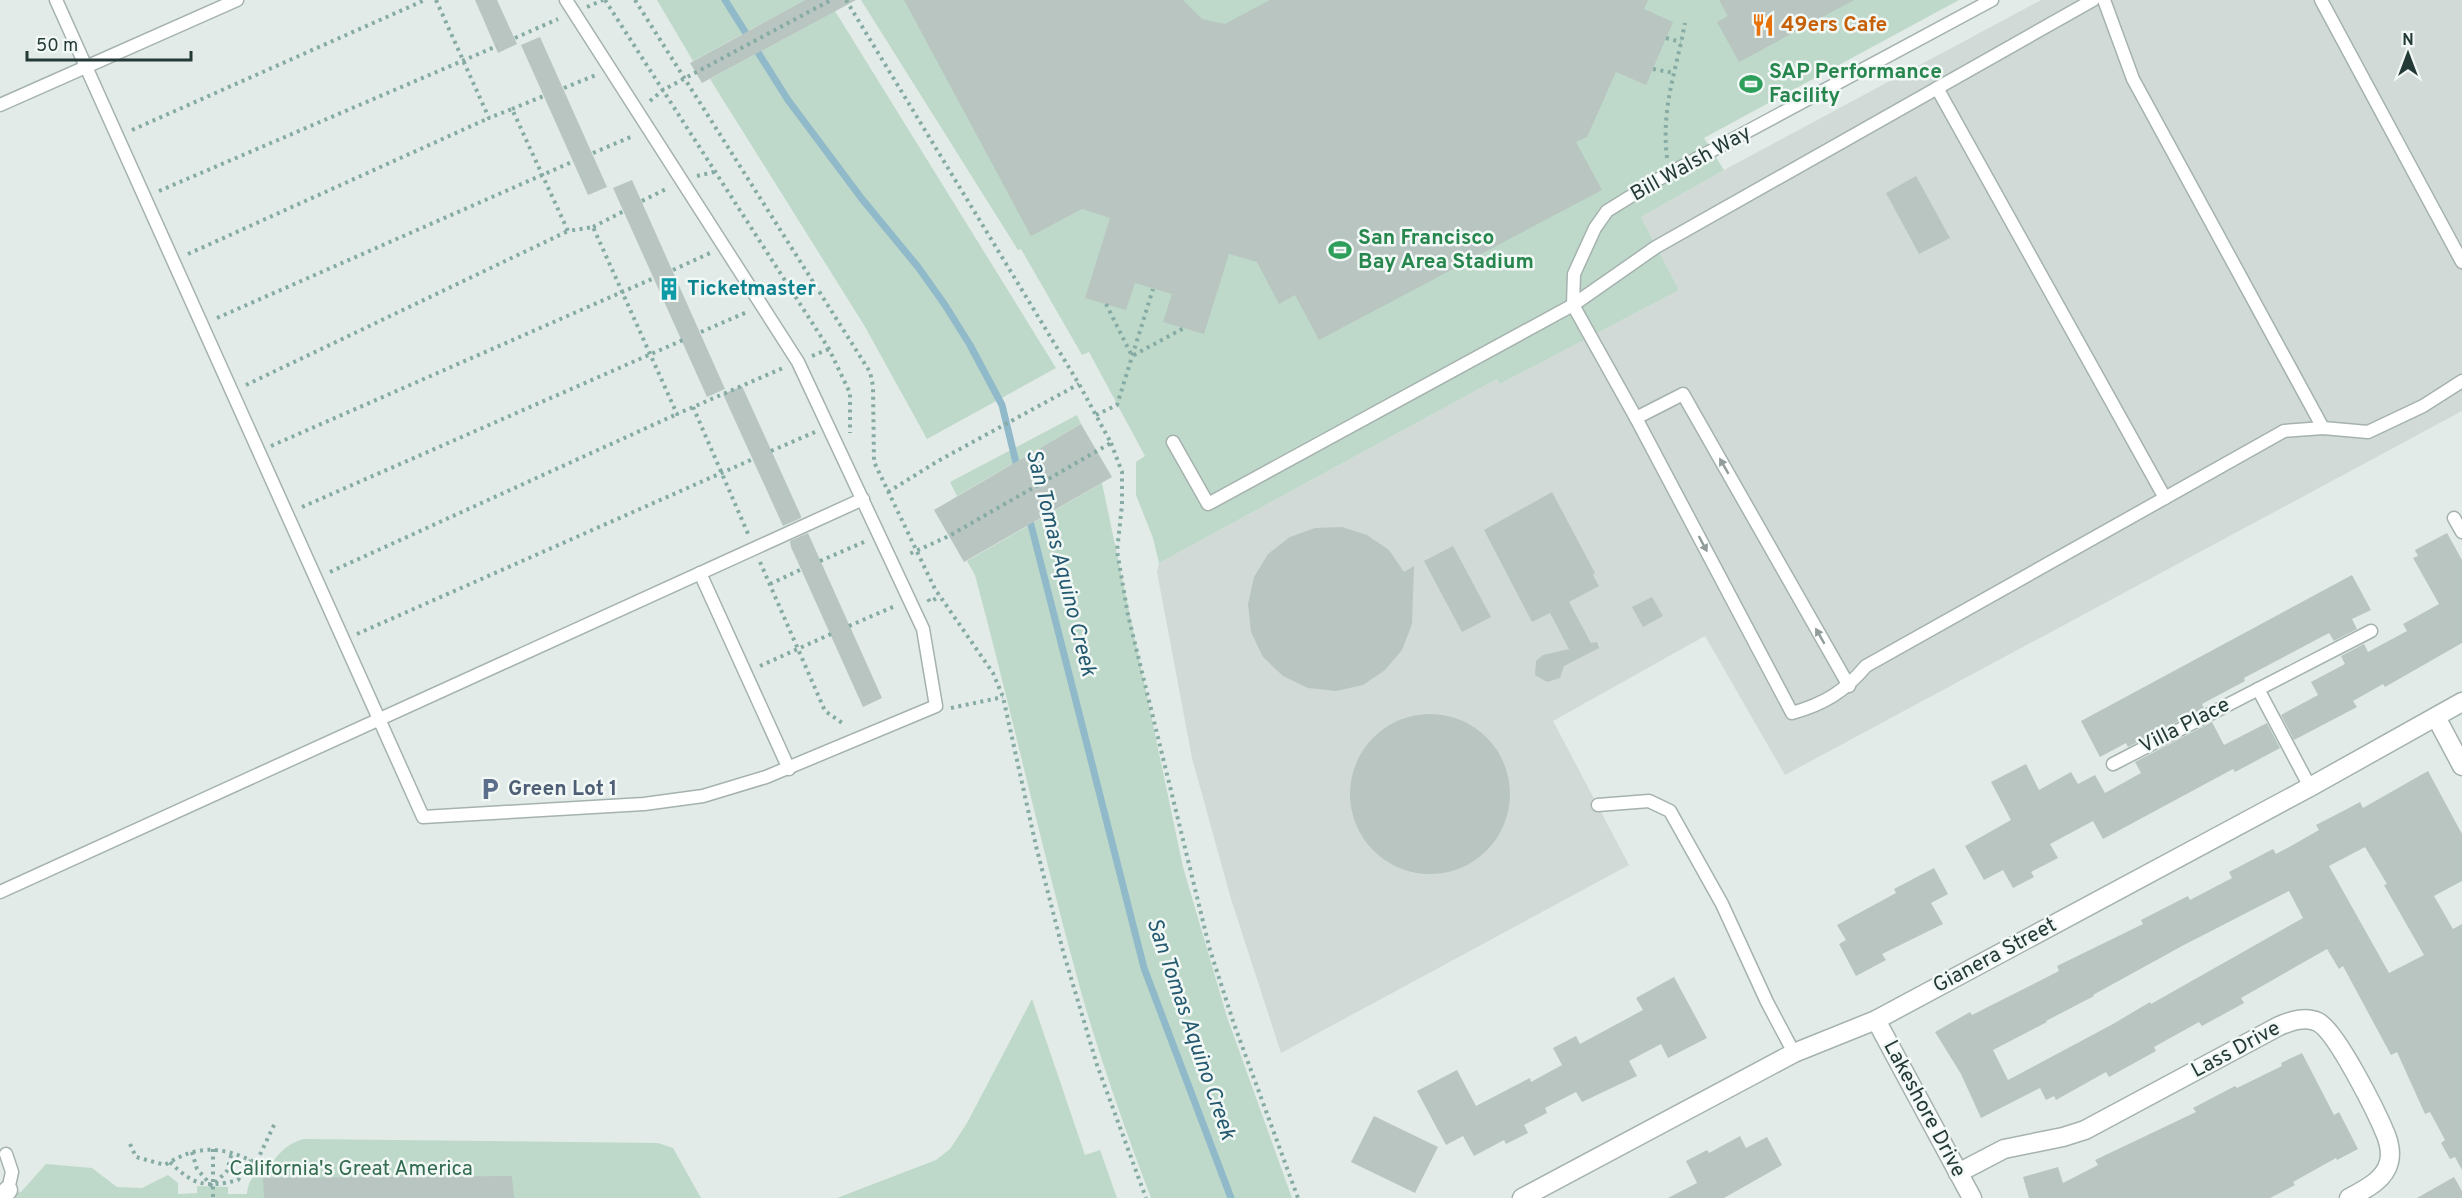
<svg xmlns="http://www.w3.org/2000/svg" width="2462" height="1198" font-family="Overpass,sans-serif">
	<rect width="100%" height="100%" fill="#e2ebe8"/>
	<path fill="#d1dad7" d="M2041,0h421v411l-677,364 -80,-139 -152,85 76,144 -348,188 -50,-154 -39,-141 -35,-186 2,-9 338,-184 3,5 179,-94 -38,-73 83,-47z"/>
	<g fill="#bed9c9">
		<path d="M657,0h148l-112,61z"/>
		<path d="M861,0h1098l-255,138 20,32 -83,47 38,73 -179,94 -3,-5 -338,184 -6,-25 -17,-43v-33l9,-6 -56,-104 -7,3 -61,-106 -3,1z"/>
		<path d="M835,11l221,357 -129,71 -63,-114 -154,-246z"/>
		<path d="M1077,415l4,9 -124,72 -7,-14z"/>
		<path d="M1102,483l81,384 44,150 65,181h-141c-26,-69 -51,-139 -71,-210 -38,-137 -68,-276 -105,-413l-8,-14z"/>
		<path d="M1032,999l53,156 15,-5 17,48h-280l99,-38 14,-11 17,-26z"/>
		<path d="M303,1139l355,4 15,5 28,50h-701l1,-9 20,3 25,-28 46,4 25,19 25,1 26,-13 10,8v11l19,-1v-7l31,1v7h19c1,-13 7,-23 21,-25 10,-15 17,-24 35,-30z"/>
	</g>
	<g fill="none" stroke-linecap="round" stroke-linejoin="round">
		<g stroke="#90b9ca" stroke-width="7">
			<path d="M725,0l63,100 74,99 56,68 27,38 25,40 32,60 16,66"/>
			<path d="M1029,517l115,451 87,230"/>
		</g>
	</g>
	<g fill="#b8c5c1" fill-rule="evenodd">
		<path d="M475,0h22l20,44 -19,9z"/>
		<path d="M805,0h51l-154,83 -12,-20z"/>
		<path d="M904,0h279l19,19 23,5 45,-24h378l-4,9 29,13 -27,63 -30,-13 -29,65 -11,5 26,48 -283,150 -24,-45 -16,9 -22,-42 -28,-8 -25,80 -41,-12 9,-28 -37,-11 -9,27 -41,-12 25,-80 -28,-9 -51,27z"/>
		<path d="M1719,0h135l-115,62 -22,-40 11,-6z"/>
		<path d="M540,37l67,150 -19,8 -67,-150z"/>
		<path d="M1916,176l34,62 -31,16 -33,-61z"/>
		<path d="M632,180l93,209 -18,8 -94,-209z"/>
		<path d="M742,386l59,130v2l-18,8 -60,-132z"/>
		<path d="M1081,424l31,53 -148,85 -30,-52z"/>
		<path d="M1552,492l43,81 -2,2 6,11 -30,16 22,41 6,-1 2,6 -35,18 -4,12 -13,4 -12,-7 1,-14 7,-6 26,-6 -19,-36 -18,9 -48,-92z"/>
		<path d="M1342,527l25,8 22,15 15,22 10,-6 -2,58 -10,26 -17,20 -22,15 -27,6 -28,-3 -25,-12 -20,-19 -12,-25 -3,-28 6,-27 14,-23 22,-17 25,-9z"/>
		<path d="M808,533l74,165 -19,9 -72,-160 -1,-6z"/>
		<path d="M2447,533l15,27v83l-77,44 -2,-3 -30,17 4,6 -63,33 -13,-25 37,-20 -7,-13 34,-18 -4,-8 23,-12 4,8 39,-21 -4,-7 36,-20 -26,-46 5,-2 -3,-6z"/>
		<path d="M1453,546l38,71 -29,15 -38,-71z"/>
		<path d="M2352,575l19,35 -19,9 5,10 -23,12 -5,-8 -85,45 1,3 -43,23 2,4 -76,39 -2,-4 -26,14 -19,-36z"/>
		<path d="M1652,597l11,19 -20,11 -11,-20z"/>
		<circle cx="1430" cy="794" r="80"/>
		<path d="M2212,722l12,23 43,-22 13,25 -45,24 -2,-3 -130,70 -10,-18 -43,23 8,14 -27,14 3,5 -21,11 -10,-18 -19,10 -19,-34 46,-26 -20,-38 35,-18 13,26 32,-18 7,12 17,-9 10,18 36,-20 -6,-11z"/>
		<path d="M2428,771l34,63v47l-28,15 19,33 9,-5v246l-7,-13 -5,2 -9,-16 4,-3 -15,-28 -5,2 -28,-62 -6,3 -48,-89 -4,3 -12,-20 -86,49 3,5 -42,23 -3,-4 -45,25 2,4 -47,26 -3,-5 -50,28 -2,-4 -8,4 -6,-12 -59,30 -20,-44 -26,-42 35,-20 2,3 87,-44 -2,-5 86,-42 -2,-4 47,-24 2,4 42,-22 -3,-6 44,-23 3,5 15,-8 28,-16 -3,-5 31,-16 13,-7 3,6zM2365,847l22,37 -3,1 40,70 -35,18 -60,-107zM2289,891l14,27 -152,86 -1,-2 -37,22 -105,56 -15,-30 54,-28 -1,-1 48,-25 -1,-1 89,-49z"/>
		<path d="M1934,868l14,26 -17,9 12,21 -61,30 4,6 -30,16 -17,-32 7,-4 -9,-15 59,-32 -2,-4z"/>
		<path d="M1674,977l33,61 -39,20 -7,-14 -32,17 8,15 -55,26 -6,-10 -31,16 2,5 -23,12 4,8 -22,11 -2,-4 -30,16 -11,-20 -17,9 -29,-54 40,-21 19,36 54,-28 1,4 31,-17 -9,-17 23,-12 4,8 63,-34 -7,-12z"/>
		<path d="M2302,1053l32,62 5,-3 19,37 -21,11 -1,-2 -43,24 2,3 -25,13h-241l-6,-21 35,-10 5,16 35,-18 -3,-5 101,-48 -3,-4 42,-22 2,2 45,-22 -1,-3z"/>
		<path d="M1374,1116l64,31 -23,46 -64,-31z"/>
		<path d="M1740,1136l6,12 21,-11 15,28 -58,33h-56l29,-15 -11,-22 21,-11 2,3z"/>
		<path d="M512,1176l2,22h-250l-1,-20z"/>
		<path d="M2454,1177l8,14v7h-45z"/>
	</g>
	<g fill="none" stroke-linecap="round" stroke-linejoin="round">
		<g stroke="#a5b2af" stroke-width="15">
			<g id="service">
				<path d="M56,0l367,817 221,-13 59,-8 63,-19 170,-71 -13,-77 -125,-267 -232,-362"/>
				<path d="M2104,0l29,79 190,349"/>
				<path d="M2321,0l141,262"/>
				<path d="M1937,88l228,410"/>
				<path d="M0,105l237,-105"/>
				<path d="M1573,305l63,113 156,295c32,-9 52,-21 74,-47l418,-235 39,-3 45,4 55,-26 39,-25"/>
				<path d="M1573,305l1,-31 21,-46 12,-17 50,-31 335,-180"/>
				<path d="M1636,418l47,-24 166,292"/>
				<path d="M1173,442l35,62 365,-199 83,-58 437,-247"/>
				<path d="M2454,518l8,14"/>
				<path d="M700,573l89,196"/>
				<path d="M2258,689l52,98"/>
				<path d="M2113,764l258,-133"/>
				<path d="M1598,805l51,-4 21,10 52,93 45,98 27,51"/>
				<path d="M0,892l863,-393"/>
				<path d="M6,1154l6,18 -4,18"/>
			</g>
		</g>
		<g stroke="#a5b2af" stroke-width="21">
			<path id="pedestrian" d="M1,1198l7,-8"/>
		</g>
		<g stroke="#a5b2af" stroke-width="21">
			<g id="minor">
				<path d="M2436,717l26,49"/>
				<path d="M1876,1020l96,178"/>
				<path d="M1958,1173l46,-24 59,-12 22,-7 194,-104c12,-5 26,-10 39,-4 19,10 59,91 68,113 3,8 5,19 3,27 -4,18 -25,28 -40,36"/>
				<path d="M1522,1198l272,-145 82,-33 434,-233 152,-85"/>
			</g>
		</g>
		<g stroke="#86aba4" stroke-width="4" stroke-dasharray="3 4.5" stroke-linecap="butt">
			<path d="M436,0l53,118 23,-9 56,122 25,-4 84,187 106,-46"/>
			<path d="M605,0l224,349 21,44v40"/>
			<path d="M635,0l235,372 3,14 1,76 61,127 58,84 10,24 33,149 27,105 34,114 49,133"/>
			<path d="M846,0l233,384 32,59 -162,93 -42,19"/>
			<path d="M587,7l16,-7"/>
			<path d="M515,38l43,-19"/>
			<path d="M1666,38l15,4"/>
			<path d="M1653,69l21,4"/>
			<path d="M564,88l32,-13"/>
			<path d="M650,101l13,-11 168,-90"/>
			<path d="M512,109l34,-14"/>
			<path d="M132,130l293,-130"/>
			<path d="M593,153l40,-17"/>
			<path d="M1667,158c-6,-51 9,-86 18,-135"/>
			<path d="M697,176l17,-4"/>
			<path d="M159,191l338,-145"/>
			<path d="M642,201l26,-13"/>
			<path d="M593,227l31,-16"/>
			<path d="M188,254l301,-136"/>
			<path d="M673,270l37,-17"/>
			<path d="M1106,304l26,52 52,-28"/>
			<path d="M217,318l357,-157"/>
			<path d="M701,332l46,-20"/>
			<path d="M812,356l17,-7"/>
			<path d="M246,385l322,-154"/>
			<path d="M693,407l56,129"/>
			<path d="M1096,415l21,-10 36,-116"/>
			<path d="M1111,443l11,29v33l-5,46 11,64 82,335 24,74 64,174"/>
			<path d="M271,446l383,-168"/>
			<path d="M771,451l44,-19"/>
			<path d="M888,492l50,-31 141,-77"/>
			<path d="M302,507l381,-167"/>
			<path d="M820,561l44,-19"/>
			<path d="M760,562l65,149 20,14"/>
			<path d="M330,572l347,-158"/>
			<path d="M770,584l32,-15"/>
			<path d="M928,599l2,3 10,-6"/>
			<path d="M849,626l46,-20"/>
			<path d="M357,634l396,-175"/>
			<path d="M760,666l71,-32"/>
			<path d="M951,708l52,-11"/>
			<path d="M130,1144l6,13 29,8c33,-21 57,-19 91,-2l19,-40"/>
			<path d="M213,1149v49"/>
			<path d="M192,1152l5,17 15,17 15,-15 5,-19"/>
			<path d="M170,1162c24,24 36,26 68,18l13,-20"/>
		</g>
		<use href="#service" stroke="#fff" stroke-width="12"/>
		<use href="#pedestrian" stroke="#fff" stroke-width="18"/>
		<use href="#minor" stroke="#fff" stroke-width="18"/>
	</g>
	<defs><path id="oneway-solid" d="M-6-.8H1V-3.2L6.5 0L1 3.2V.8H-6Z" transform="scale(1.5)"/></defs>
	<g fill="#929c9b">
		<use href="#oneway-solid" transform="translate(1724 466) rotate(-120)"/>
		<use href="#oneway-solid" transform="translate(1703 544) rotate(62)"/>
		<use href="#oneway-solid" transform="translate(1820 636) rotate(-120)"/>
	</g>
	<defs>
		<g id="restaurant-bare" transform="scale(1.8)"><path d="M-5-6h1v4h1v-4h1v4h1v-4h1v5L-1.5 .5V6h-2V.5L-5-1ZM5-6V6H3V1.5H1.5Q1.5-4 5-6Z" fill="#e8710a" stroke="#f2f8f6" stroke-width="2.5" paint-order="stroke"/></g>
		<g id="stadium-bare" transform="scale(1.8)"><path d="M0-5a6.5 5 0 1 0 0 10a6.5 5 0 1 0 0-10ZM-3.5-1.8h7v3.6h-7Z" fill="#2e9e5b" stroke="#f2f8f6" stroke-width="2.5" paint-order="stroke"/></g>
		<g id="building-bare" transform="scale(1.8)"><path d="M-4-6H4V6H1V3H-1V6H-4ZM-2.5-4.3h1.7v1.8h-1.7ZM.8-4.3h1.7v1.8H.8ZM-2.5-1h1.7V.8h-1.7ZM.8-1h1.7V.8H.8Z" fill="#0f9aa8" stroke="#f2f8f6" stroke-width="2.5" paint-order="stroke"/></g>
		<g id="parking-bare" transform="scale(1.8)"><path d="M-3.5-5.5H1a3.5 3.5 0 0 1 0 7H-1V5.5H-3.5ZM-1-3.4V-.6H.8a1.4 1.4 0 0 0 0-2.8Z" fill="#5c6f8a" stroke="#f2f8f6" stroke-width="2.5" paint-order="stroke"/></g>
	</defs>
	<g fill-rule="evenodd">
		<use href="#restaurant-bare" x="1763" y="25"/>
		<use href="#stadium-bare" x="1751" y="84"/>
		<use href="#stadium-bare" x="1340" y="250"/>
		<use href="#building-bare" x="669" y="289"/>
		<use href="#parking-bare" x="490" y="789"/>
	</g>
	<g text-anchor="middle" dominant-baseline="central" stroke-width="5" stroke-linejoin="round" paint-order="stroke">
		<g font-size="21" font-weight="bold" fill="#c56008" stroke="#f2f8f6" text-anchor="start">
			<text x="1781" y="25">49ers Cafe</text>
		</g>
		<g font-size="21" font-weight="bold" fill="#27864d" stroke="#f2f8f6" text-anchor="start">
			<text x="1769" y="72">SAP Performance<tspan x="1769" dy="24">Facility</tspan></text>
			<text x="1358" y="238">San Francisco<tspan x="1358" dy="24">Bay Area Stadium</tspan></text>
		</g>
		<g font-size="21" fill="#243a37" stroke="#f2f8f6">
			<text transform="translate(1691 164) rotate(-29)">Bill Walsh Way</text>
			<text transform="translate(2185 726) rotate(-27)">Villa Place</text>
			<text transform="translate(1995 956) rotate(-28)">Gianera Street</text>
			<text transform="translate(2236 1050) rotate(-28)">Lass Drive</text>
			<text transform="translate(1924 1109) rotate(62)">Lakeshore Drive</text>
		</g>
		<g font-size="21" font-weight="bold" fill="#0d838f" stroke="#f2f8f6" text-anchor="start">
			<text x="687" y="289">Ticketmaster</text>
		</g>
		<g font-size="21" font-weight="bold" fill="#4e5e75" stroke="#f2f8f6" text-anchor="start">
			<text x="508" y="789">Green Lot 1</text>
		</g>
		<g font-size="21" fill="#336c50" stroke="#f2f8f6">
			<text x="351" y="1169">California's Great America</text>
		</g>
		<g font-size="22" font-style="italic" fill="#25596f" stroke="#f2f8f6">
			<text transform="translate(1060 563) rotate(76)">San Tomas Aquino Creek</text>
			<text transform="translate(1190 1029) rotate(71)">San Tomas Aquino Creek</text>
		</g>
	</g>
	<g transform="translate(2408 54)" stroke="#f2f8f6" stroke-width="4.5" paint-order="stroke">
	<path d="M0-4.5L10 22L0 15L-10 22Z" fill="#243a37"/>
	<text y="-9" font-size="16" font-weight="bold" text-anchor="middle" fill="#243a37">N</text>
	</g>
	<path d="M27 51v9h164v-9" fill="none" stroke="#243a37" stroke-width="3"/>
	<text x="36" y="51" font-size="18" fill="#243a37" stroke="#f2f8f6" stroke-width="4.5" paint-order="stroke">50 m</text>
</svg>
